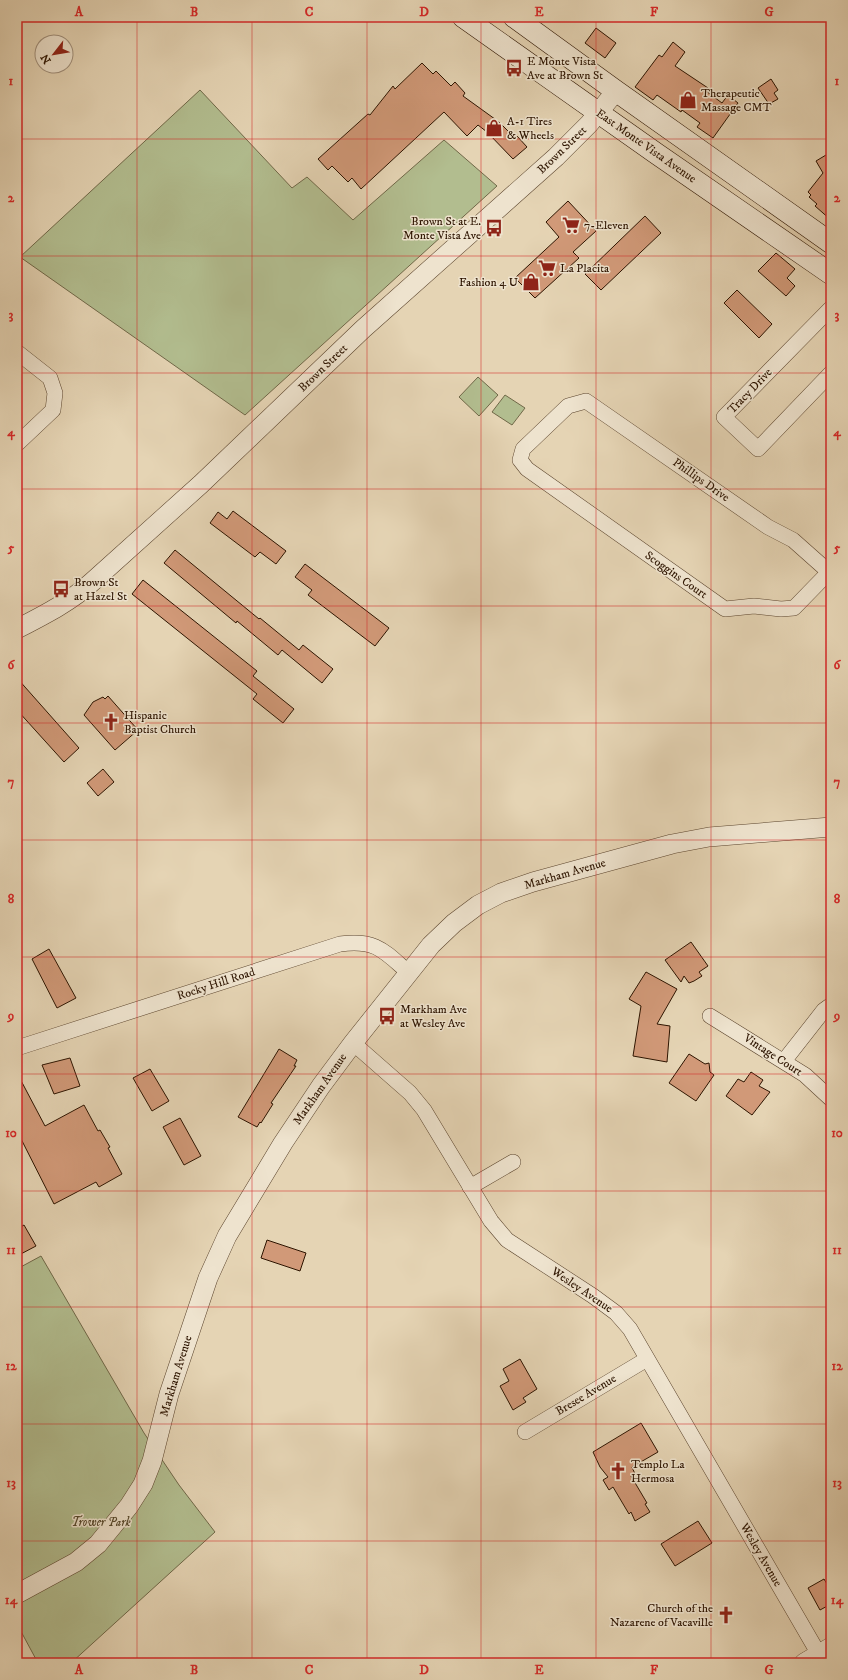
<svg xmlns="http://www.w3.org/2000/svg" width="848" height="1680" font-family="'IM FELL DW Pica',serif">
	<rect width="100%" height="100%" fill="#e5d4b4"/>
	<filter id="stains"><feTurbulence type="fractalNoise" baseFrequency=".005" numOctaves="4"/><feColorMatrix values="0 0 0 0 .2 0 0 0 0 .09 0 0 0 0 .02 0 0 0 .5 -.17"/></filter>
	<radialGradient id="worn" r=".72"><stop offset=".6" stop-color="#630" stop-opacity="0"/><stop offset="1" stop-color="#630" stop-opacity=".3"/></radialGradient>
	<g fill="#b2bd8f" stroke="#706848">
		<path d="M200,90l92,98 15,-11 46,43 91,-80 53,46 -252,229 -225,-158z"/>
		<path d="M478,377l20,18 -19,21 -20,-19z"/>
		<path d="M505,395l20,13 -13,17 -20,-13z"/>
		<path d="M41,1256l103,177 35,52 36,47 -144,131h-33l-21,-39v-355z"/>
	</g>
	<g fill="#d19978" stroke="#2d1400">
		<path d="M596,28l20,15 -11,15 -20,-15z"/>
		<path d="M673,42l12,10 -10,14 33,22 -2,3 16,12 6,-8 10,8 -25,35 -16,-11 3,-4 -18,-13 -1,2 -24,-17 -4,5 -18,-13 24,-32 3,2z"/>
		<path d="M422,63l11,11 3,-3 15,15 4,-4 10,11 -2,3 36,26 16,16 2,-2 10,11 -14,12 -26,-27 -9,-7 -11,11 -23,-24 -83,77 -9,-11 -4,4 -16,-16 -4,4 -10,-11 50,-45 2,1 23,-29 2,3z"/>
		<path d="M771,79l7,11 -4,3 4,6 -9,5 -11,-16z"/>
		<path d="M831,152v68l-16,-14 2,-2 -8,-7 2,-2 -3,-3 15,-19 -7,-12z"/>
		<path d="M568,201l28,30 -23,21 6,6 -44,40 -20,-20 44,-41 -13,-15z"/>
		<path d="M645,216l16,17 -60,57 -16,-16z"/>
		<path d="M776,253l19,16 -8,9 8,8 -9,10 -28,-25z"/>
		<path d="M737,290l35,34 -13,14 -35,-35z"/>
		<path d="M233,511l53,40 -10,13 -16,-12 -5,5 -45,-34 8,-11 9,7z"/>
		<path d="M175,550l84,69 1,-1 39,32 4,-5 30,24 -11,14 -40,-33 -4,5 -41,-34 -1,2 -72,-60z"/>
		<path d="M305,564l84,64 -14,18 -67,-51 4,-5 -17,-13z"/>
		<path d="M143,580l114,91 -4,5 41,33 -11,14 -30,-24 4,-5 -125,-100z"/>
		<path d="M17,678l62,70 -15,14 -47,-52z"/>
		<path d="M108,696l30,34 -23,20 -31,-35 9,-13 10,-5 2,2z"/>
		<path d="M103,769l11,13 -16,14 -11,-13z"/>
		<path d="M691,942l17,24 -9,6 3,4 -8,5 -5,2 -5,-7 -3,6 -16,-22z"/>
		<path d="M49,949l27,49 -19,10 -25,-49z"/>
		<path d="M646,972l31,17 -20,35 13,2 -3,36 -34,-6 8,-50 -12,-7z"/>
		<path d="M279,1049l18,11 -3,6h2l-25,37 2,1 -12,19 -1,-1 -3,5 -19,-10z"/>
		<path d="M689,1054l16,10 4,-1 1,9 4,3 -18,26 -27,-18z"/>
		<path d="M70,1058l10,28 -26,8 -12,-29z"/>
		<path d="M150,1069l19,32 -17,10 -19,-33z"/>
		<path d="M751,1072l12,8 -4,6 11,6 -18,23 -26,-19 12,-17 6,3z"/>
		<path d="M17,1073l28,53 39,-21 14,26 2,-1 10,17 -2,1 14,26 -23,13 -3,-5 -42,22 -37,-73z"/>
		<path d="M180,1118l21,38 -17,9 -21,-38z"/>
		<path d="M24,1225l12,21 -19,10v-27z"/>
		<path d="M267,1240l39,13 -6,18 -39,-13z"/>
		<path d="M520,1359l17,30 -14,9 3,4 -13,8 -13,-24 9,-5 -6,-12z"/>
		<path d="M641,1423l17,29 -26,15 3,7 -4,2 16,27 -2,1 5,8 -15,9 -4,-9 -2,2 -16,-27 -4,3 -6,-10 5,-3 -8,-10 -7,-15z"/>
		<path d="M698,1521l14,22 -37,23 -14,-22z"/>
		<path d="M824,1579l3,5 4,-2v22l-11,6 -12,-22z"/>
	</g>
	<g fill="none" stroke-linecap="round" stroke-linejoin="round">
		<g stroke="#5b442d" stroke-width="16">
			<g id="minor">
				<path d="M831,308l-107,109 34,32 73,-76"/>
				<path d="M17,352l33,26 5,15 -2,17 -36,34"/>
				<path d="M829,572l-36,-32 -25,-13 -182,-126 -18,5 -45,43 -3,11 7,9 198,140 29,-3 27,3 13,-1 37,-38"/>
				<path d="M710,1016l95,59 26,24"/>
				<path d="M353,1043l57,50 14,17 67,111 16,19 86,56 23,17 14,16 194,334"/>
				<path d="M17,1048l323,-104c36,-5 44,7 69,29"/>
				<path d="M784,1061l40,-51 7,-5"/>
				<path d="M470,1187l43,-25"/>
				<path d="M525,1432l122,-73"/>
			</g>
		</g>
		<g stroke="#5b442d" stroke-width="20">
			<g id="tertiary">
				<path d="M17,629c27,-14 53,-27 75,-47l109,-98 162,-155 193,-172 33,-33 27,-33"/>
				<path d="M17,1594l59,-32 22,-18 31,-38 14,-22 9,-23 17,-67 39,-116 19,-42 56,-93 38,-57 32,-43 78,-98 23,-22 24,-18 23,-12 32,-11 139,-38 37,-7 122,-10"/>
				<path d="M804,1663l27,-16"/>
			</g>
		</g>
		<g stroke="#2d1400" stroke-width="22">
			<g id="secondary">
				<path d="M463,17l194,137 174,120"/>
				<path d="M514,17l102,74 215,152"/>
			</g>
		</g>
		<use href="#minor" stroke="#eee3ce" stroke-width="15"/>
		<use href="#tertiary" stroke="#eee3ce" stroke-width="19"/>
		<use href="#secondary" stroke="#eee3ce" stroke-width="21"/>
	</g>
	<path fill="none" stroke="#d62828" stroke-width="1" stroke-opacity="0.55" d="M137,17v1646M252,17v1646M367,17v1646M481,17v1646M596,17v1646M711,17v1646M17,139h814M17,256h814M17,373h814M17,489h814M17,606h814M17,723h814M17,840h814M17,957h814M17,1074h814M17,1191h814M17,1307h814M17,1424h814M17,1541h814"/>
	<defs>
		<g id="bus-bare" transform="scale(1.38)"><path d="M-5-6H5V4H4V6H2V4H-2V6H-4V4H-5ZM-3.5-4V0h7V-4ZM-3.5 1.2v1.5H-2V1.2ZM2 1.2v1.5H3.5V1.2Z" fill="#8f2418" stroke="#eee3ce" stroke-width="2.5" paint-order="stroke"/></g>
		<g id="shop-bare" transform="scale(1.38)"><path d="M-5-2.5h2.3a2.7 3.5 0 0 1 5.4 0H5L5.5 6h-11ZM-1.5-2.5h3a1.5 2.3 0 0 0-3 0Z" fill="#8f2418" stroke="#eee3ce" stroke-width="2.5" paint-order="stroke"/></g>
		<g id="supermarket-bare" transform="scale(1.38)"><path d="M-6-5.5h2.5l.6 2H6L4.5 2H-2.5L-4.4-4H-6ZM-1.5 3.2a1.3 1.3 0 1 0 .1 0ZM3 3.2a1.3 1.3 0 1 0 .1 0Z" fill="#8f2418" stroke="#eee3ce" stroke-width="2.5" paint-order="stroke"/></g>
		<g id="church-bare" transform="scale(1.38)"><path d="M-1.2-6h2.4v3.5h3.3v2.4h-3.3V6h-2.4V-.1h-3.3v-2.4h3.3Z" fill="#8f2418" stroke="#eee3ce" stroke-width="2.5" paint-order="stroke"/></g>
	</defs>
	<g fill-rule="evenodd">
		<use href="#bus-bare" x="514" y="68"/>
		<use href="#shop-bare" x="688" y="100"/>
		<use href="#shop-bare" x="494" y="128"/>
		<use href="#supermarket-bare" x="571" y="225"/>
		<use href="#bus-bare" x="494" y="228"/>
		<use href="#supermarket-bare" x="547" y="268"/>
		<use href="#shop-bare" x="531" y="282"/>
		<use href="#bus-bare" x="61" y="589"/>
		<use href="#church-bare" x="111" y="722"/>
		<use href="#bus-bare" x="387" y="1016"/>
		<use href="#church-bare" x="618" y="1471"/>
		<use href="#church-bare" x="726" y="1615"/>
	</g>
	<g text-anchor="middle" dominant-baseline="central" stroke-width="3" stroke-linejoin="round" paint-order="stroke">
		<g font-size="12" fill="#2d1400" stroke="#eee3ce" text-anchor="start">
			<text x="527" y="61">E Monte Vista<tspan x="527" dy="14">Ave at Brown St</tspan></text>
			<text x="701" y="93">Therapeutic<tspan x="701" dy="14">Massage CMT</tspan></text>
			<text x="507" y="121">A-1 Tires<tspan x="507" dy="14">&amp; Wheels</tspan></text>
			<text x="481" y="221" text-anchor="end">Brown St at E.<tspan x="481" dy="14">Monte Vista Ave</tspan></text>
			<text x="584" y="225">7-Eleven</text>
			<text x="560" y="268">La Placita</text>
			<text x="518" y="282" text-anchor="end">Fashion 4 U</text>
			<text x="74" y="582">Brown St<tspan x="74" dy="14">at Hazel St</tspan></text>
			<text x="124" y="715">Hispanic<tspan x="124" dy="14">Baptist Church</tspan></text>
			<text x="400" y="1009">Markham Ave<tspan x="400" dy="14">at Wesley Ave</tspan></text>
			<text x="631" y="1464">Templo La<tspan x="631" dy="14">Hermosa</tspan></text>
			<text x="713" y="1608" text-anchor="end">Church of the<tspan x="713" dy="14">Nazarene of Vacaville</tspan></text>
		</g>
		<g font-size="12" fill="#2d1400" stroke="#eee3ce">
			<text transform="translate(646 146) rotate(35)">East Monte Vista Avenue</text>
			<text transform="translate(562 150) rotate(-44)">Brown Street</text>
			<text transform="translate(323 368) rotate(-44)">Brown Street</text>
			<text transform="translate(750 391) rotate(-46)">Tracy Drive</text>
			<text transform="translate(701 480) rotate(35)">Phillips Drive</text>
			<text transform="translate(676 575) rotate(35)">Scoggins Court</text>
			<text transform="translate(565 874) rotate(-16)">Markham Avenue</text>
			<text transform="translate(216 984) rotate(-18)">Rocky Hill Road</text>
			<text transform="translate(773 1055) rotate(33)">Vintage Court</text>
			<text transform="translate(320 1089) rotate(-55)">Markham Avenue</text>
			<text transform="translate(582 1290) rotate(34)">Wesley Avenue</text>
			<text transform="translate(176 1376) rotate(-73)">Markham Avenue</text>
			<text transform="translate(586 1395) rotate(-31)">Bresee Avenue</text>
			<text transform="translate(761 1555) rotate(60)">Wesley Avenue</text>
		</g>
		<g font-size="12" font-style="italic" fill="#55472b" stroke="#eee3ce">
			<text x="101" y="1522">Trower Park</text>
		</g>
	</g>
	<rect width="848" height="1680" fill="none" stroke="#e5d4b4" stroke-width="44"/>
	<g transform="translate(54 54) rotate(239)"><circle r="19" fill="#eee3ce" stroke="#a1907c"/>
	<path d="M0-3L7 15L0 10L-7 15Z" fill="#8f2418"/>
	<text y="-6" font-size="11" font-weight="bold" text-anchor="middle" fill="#2d1400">N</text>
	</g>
	<rect x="22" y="22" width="804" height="1636" fill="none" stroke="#d62828" stroke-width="1.5"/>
	<g font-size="13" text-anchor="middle" font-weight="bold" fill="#d62828">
		<text x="79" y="16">A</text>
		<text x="194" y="16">B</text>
		<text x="309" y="16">C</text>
		<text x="424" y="16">D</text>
		<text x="539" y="16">E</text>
		<text x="654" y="16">F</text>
		<text x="769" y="16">G</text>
		<text x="11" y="85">1</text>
		<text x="837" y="85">1</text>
		<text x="11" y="202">2</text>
		<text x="837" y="202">2</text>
		<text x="11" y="319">3</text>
		<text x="837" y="319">3</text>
		<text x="11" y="436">4</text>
		<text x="837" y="436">4</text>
		<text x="11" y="552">5</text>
		<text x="837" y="552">5</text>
		<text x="11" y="669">6</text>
		<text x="837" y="669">6</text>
		<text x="11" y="786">7</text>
		<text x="837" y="786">7</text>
		<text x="11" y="903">8</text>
		<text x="837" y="903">8</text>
		<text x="11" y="1020">9</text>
		<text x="837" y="1020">9</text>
		<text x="11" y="1137">10</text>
		<text x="837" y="1137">10</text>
		<text x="11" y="1254">11</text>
		<text x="837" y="1254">11</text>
		<text x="11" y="1370">12</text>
		<text x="837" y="1370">12</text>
		<text x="11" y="1487">13</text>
		<text x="837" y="1487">13</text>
		<text x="11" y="1604">14</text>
		<text x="837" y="1604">14</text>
		<text x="79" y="1674">A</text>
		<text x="194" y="1674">B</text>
		<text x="309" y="1674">C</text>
		<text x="424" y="1674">D</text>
		<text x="539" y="1674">E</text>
		<text x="654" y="1674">F</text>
		<text x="769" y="1674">G</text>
	</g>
	<rect width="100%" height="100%" filter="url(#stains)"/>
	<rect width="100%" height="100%" fill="url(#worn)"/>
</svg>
